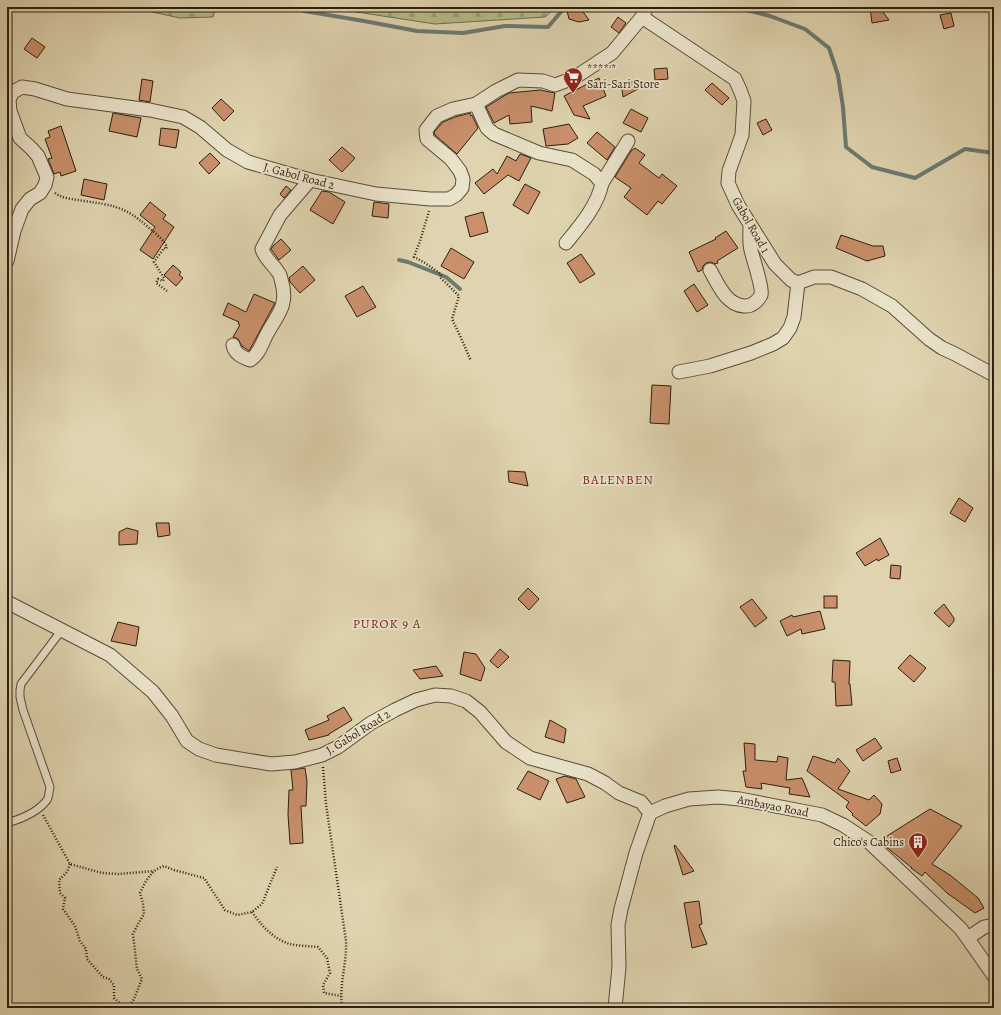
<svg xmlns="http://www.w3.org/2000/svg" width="1001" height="1015" font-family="Alegreya,serif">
	<defs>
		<pattern id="forest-firs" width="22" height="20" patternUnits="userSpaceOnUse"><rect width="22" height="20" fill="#b3bc8a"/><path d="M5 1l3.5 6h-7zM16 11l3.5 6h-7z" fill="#9aa176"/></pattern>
	</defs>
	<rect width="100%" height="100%" fill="#dfd4af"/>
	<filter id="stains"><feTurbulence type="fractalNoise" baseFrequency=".005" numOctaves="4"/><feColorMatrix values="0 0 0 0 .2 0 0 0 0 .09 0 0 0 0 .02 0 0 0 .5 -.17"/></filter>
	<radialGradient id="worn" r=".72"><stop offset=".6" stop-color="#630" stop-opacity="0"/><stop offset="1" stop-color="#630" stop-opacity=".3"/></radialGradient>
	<g fill="url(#forest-firs)" stroke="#706d4d">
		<path d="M129,7h87l-3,10 -33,1z"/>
		<path d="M324,7h232l-11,10 -110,7z"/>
	</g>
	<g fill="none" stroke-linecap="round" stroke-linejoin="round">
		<g stroke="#6c7a72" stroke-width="4">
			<path d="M296,7l8,4 60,10 53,10 46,2 42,-7 43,1 17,-20"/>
			<path d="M735,7l35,9 35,13 24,19 9,27 5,32 3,40 26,20 43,11 50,-29 29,4"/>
			<path d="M399,260l9,2 38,15 14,12"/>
		</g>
	</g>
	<g fill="#c9906b" stroke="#2c1e10">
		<path d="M870,7h9l10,13 -17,3z"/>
		<path d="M581,9l8,11 -10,2 -10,-3 -2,-8z"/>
		<path d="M951,13l3,13 -10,3 -4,-14z"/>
		<path d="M618,17l8,6 -7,10 -8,-6z"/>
		<path d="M32,38l13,9 -8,11 -13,-9z"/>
		<path d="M667,68l1,11 -13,1 -1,-11z"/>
		<path d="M599,78l7,18 -23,10 7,13 -16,-4 -10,-19z"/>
		<path d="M142,79l11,2 -3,21 -11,-2z"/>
		<path d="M638,81v8l-15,8 -2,-14z"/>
		<path d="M712,83l17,15 -7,7 -17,-15z"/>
		<path d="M540,90l15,3 -3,18 -21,-5 1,16 -22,2 -1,-9 -15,8 -8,-16 23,-14z"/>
		<path d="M221,99l13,12 -10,10 -12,-13z"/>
		<path d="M631,109l17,9 -7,14 -18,-9z"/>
		<path d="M113,113l28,5 -4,19 -28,-6z"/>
		<path d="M470,113l1,3 1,-1 6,13 -21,26 -22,-19 -1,-3 9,-10 12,-5z"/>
		<path d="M766,119l6,11 -9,5 -6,-12z"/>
		<path d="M569,124l9,14 -10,6 -22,2 -3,-17z"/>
		<path d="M61,126l15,45 -15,5 -1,-4 -6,2 -6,-15 4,-1 -7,-19 5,-2 -2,-6z"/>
		<path d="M161,128l18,2 -3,18 -17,-3z"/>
		<path d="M597,132l18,15 -8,13 -20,-17z"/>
		<path d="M342,147l13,11 -13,14 -13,-12z"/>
		<path d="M635,148l10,7 -6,8 20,15 3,-4 15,12 -15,18 -4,-3 -11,14 -23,-18 7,-9 -16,-11 16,-26z"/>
		<path d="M210,153l10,10 -11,11 -10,-11z"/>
		<path d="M520,154l11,4 -12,23 -11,-6 -24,19 -9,-11 18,-14 4,5 10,-18 9,5z"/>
		<path d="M84,179l23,5 -3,16 -23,-5z"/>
		<path d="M525,184l15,8 -12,22 -15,-9z"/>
		<path d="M286,186l5,4 -7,8 -4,-4z"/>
		<path d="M322,191l7,1 16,10 -12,22 -23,-14z"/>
		<path d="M150,202l16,13 -3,4 11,8 -21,32 -13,-9 15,-23 -15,-12z"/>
		<path d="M374,202l15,2 -1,14 -16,-2z"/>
		<path d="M483,212l5,20 -18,5 -5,-20z"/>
		<path d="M726,231l12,17 -21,13 1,2 -3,1 -4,-2 -5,1 -3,3 -1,4 -4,2 -9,-20 27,-13 -1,-1z"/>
		<path d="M841,235l32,11h10l2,10 -18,5 -31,-13z"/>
		<path d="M281,239l10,11 -12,10 -8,-11 2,-3z"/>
		<path d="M451,248l23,14 -10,17 -23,-13z"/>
		<path d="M581,254l14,20 -15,9 -13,-20z"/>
		<path d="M173,265l8,7 -2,3 4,3 -7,8 -12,-11z"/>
		<path d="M303,266l12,14 -15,13 -10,-11 -1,-4z"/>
		<path d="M694,284l14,21 -11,7 -13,-21z"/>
		<path d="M363,286l13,21 -19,10 -12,-21z"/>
		<path d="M254,294l21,9 -26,48 -7,-5 -4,-7 -5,-2 7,-12 -2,-1 1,-2 -16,-7 5,-12 18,9z"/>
		<path d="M652,385l19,1 -2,38 -19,-1z"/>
		<path d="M508,471l17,1 3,14 -19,-4z"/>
		<path d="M959,498l14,10 -8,14 -15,-9z"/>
		<path d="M156,523h13l1,12 -12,2z"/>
		<path d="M127,528l11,3 -1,13 -18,1v-13z"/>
		<path d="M880,538l9,17 -11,6 -1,-2 -12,7 -9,-13z"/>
		<path d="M891,565l10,1 -1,13 -10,-1z"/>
		<path d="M528,588l11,11 -10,11 -11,-11z"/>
		<rect x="824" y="596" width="13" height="12"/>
		<path d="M752,599l15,19 -12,9 -15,-20z"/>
		<path d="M944,604l10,14v3l-5,6 -15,-14z"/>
		<path d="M820,611l5,18 -23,5 -1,-5 -14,7 -7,-15 12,-6 1,2z"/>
		<path d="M118,622l21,5 -3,19 -25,-5z"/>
		<path d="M500,649l9,8 -11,11 -8,-7z"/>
		<path d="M464,652l12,2 9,14 -4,13 -21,-7z"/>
		<path d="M910,655l16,13 -12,14 -16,-14z"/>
		<path d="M833,660l17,1 -1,23h1l2,21 -16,1 -1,-24h-3z"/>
		<path d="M436,666l7,10 -23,3 -7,-9z"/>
		<path d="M344,707l8,13 -23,14v1l-20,5 -4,-10 24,-10 -2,-4z"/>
		<path d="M550,720l16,9 -2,14 -19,-6z"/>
		<path d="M875,738l7,10 -19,13 -7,-11z"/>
		<path d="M744,743l11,1v16l22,2 1,-6 10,2 -2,22 16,-2 8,19 -21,-3 1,-6 -29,-5 1,6 -16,-2 -3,-16h3z"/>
		<path d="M813,756l22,7 3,-5 12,13 -12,18 31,11 5,-5 8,9 -2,10 -14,12 -14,-11 1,-1 -7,-7 3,-5 -42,-31z"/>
		<path d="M897,758l4,12 -10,3 -3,-12z"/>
		<path d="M305,768l2,13 -1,25h-5l2,37 -13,1 -2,-30 1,-24h4l-2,-20z"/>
		<path d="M528,771l21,10 -9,19 -23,-11z"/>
		<path d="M565,776l11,3 9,18 -18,6 -11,-24z"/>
		<path d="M930,809l32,17 -30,38 18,11 28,23 6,10 -9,5 -28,-20 -22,-21 -3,4 -11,-8h1l-33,-27z"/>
		<path d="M675,845l19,26 -11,4 -9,-29z"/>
		<path d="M699,901l3,23 -3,1 8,19 -15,4 -8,-45z"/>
	</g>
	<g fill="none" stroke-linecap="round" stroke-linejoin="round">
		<g stroke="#594c38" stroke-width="9">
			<path id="lane" d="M7,823c14,-4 31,-11 40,-23 2,-3 2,-9 3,-13l-27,-77 -3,-13v-7l1,-6 40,-53"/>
		</g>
		<g stroke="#594c38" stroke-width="15">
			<g id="street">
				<path d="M642,17l93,62 5,11 4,11 -2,34 -13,36 -1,12 10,22 37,59 16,16 7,3 -4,34 -4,11 -7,10 -10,6 -22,9 -41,13 -31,6"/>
				<path d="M476,104l11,24 7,6 45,19 33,7 22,14 8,9c-4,22 -22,43 -36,60"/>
				<path d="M602,183l26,-42"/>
				<path d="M7,261l7,-30 8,-22 8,-10 10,-6 5,-8 2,-8 -9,-21 -6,-7 -12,-11 -10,-27 -1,-12 4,-7 9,-5 13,2 32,10 83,11 33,7 17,10 27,23 21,12 62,18 66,14 54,5h19l7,-4 6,-7 1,-9 -3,-8 -9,-12 -24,-20 -1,-9 11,-14 16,-7 23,-5 20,-13 22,-11 25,1 12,4 19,-7 38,-25 30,-36 5,-10"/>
				<path d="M710,270c8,14 16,35 34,36 7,1 14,-5 17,-11 2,-7 -8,-36 -10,-45 -2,-8 -1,-16 -1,-25"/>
				<path d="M798,283l16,-6h17l31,12 30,17 37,33 13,9 13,6 39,21"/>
				<path d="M233,345c2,9 9,12 17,15 10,-6 12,-18 18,-28 10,-18 20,-27 14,-49 -1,-3 -1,-8 -4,-11 -5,-8 -13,-13 -16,-23l18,-34 30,-35"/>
				<path d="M7,602l103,53 43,37 19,24 15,25 12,8 17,6 55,9 24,-2 27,-7 16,-8 33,-24 24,-13 21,-10 19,-5 16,1 15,5 14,11 26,30 24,16 58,16 17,9 14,10 22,9 9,11"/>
				<path d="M650,813l15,-7 24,-7 29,-2 22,2 82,16 21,10 26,17 92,87 33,47"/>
				<path d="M968,938l16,-11 10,-2"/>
				<path d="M615,1008l4,-41 -1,-42 3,-16 15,-56 14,-40"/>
			</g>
		</g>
		<g stroke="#2c1e10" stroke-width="2.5" stroke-dasharray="1 2" stroke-linecap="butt">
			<path d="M55,193c8,6 19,6 29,8 29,4 42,6 64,26 7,6 15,12 19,20l-1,2 -2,-1 -10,14 10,16 -1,3 -5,-2 -2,4 11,8"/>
			<path d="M429,211l-9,30 -6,16 11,6 16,11v4l18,18 -7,23 10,21 9,21"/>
			<path d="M323,767l3,37 20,137c1,23 -7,42 -4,67"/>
			<path d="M43,815l27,49 32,9 16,1 36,-3"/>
			<path d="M70,864l-3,8 -8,8 1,13 5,5 -2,11 12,17 5,15 6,8 1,10 16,18 6,2 5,6v13l11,10"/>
			<path d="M252,912c9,13 21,27 38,32 9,2 19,2 28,3l9,11 3,15 -7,12 1,8 17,3"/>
			<path d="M128,1008l6,-9 8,-20 -5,-10 -4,-35 5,-10 6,-10 -1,-11 -3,-10c5,-11 11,-23 24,-27l10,4 30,8 21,32 12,5 15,-3 10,-8 15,-37"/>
		</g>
		<use href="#lane" stroke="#eae3cb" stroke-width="7"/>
		<use href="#street" stroke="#eae3cb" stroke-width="13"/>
	</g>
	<defs>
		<g id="supermarket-pin" transform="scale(1)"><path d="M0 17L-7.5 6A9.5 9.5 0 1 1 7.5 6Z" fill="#8f2418" stroke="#eae3cb"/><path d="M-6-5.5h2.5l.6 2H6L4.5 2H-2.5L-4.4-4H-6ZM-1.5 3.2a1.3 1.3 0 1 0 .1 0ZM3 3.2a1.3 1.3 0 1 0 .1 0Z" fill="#fff"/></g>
		<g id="building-pin" transform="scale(1)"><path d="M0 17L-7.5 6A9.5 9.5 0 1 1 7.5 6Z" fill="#8f2418" stroke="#eae3cb"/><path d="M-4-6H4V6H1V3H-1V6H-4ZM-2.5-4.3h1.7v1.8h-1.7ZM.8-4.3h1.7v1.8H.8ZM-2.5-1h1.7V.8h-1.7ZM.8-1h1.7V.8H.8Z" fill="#fff"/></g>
	</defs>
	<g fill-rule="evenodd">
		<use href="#supermarket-pin" x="573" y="77"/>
		<use href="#building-pin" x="918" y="842"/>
	</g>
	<g text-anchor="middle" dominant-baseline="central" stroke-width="3.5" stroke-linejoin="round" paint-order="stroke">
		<g font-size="12" fill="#2c1e10" stroke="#eae3cb" text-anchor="start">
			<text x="587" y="70">****'*<tspan x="587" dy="14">Sari-Sari Store</tspan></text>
			<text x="904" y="842" text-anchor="end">Chico's Cabins</text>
		</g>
		<g font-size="12" fill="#2c1e10" stroke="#eae3cb">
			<text transform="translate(299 176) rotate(15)">J. Gabol Road 2</text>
			<text transform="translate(751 225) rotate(60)">Gabol Road 1</text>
			<text transform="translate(358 732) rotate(-32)">J. Gabol Road 2</text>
			<text transform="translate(773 806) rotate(11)">Ambayao Road</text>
		</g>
		<g font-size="13" letter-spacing="1" fill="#7a1f14" stroke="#eae3cb">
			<text x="618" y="479">BALENBEN</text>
			<text x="387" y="623">PUROK 9 A</text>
		</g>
	</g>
	<rect width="1001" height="1015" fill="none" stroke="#dfd4af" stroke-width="24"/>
	<rect x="8" y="8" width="985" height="999" fill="none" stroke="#2c1e10" stroke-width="2"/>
	<rect x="12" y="12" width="977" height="991" fill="none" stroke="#2c1e10"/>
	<rect width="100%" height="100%" filter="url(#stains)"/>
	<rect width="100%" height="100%" fill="url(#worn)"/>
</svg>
